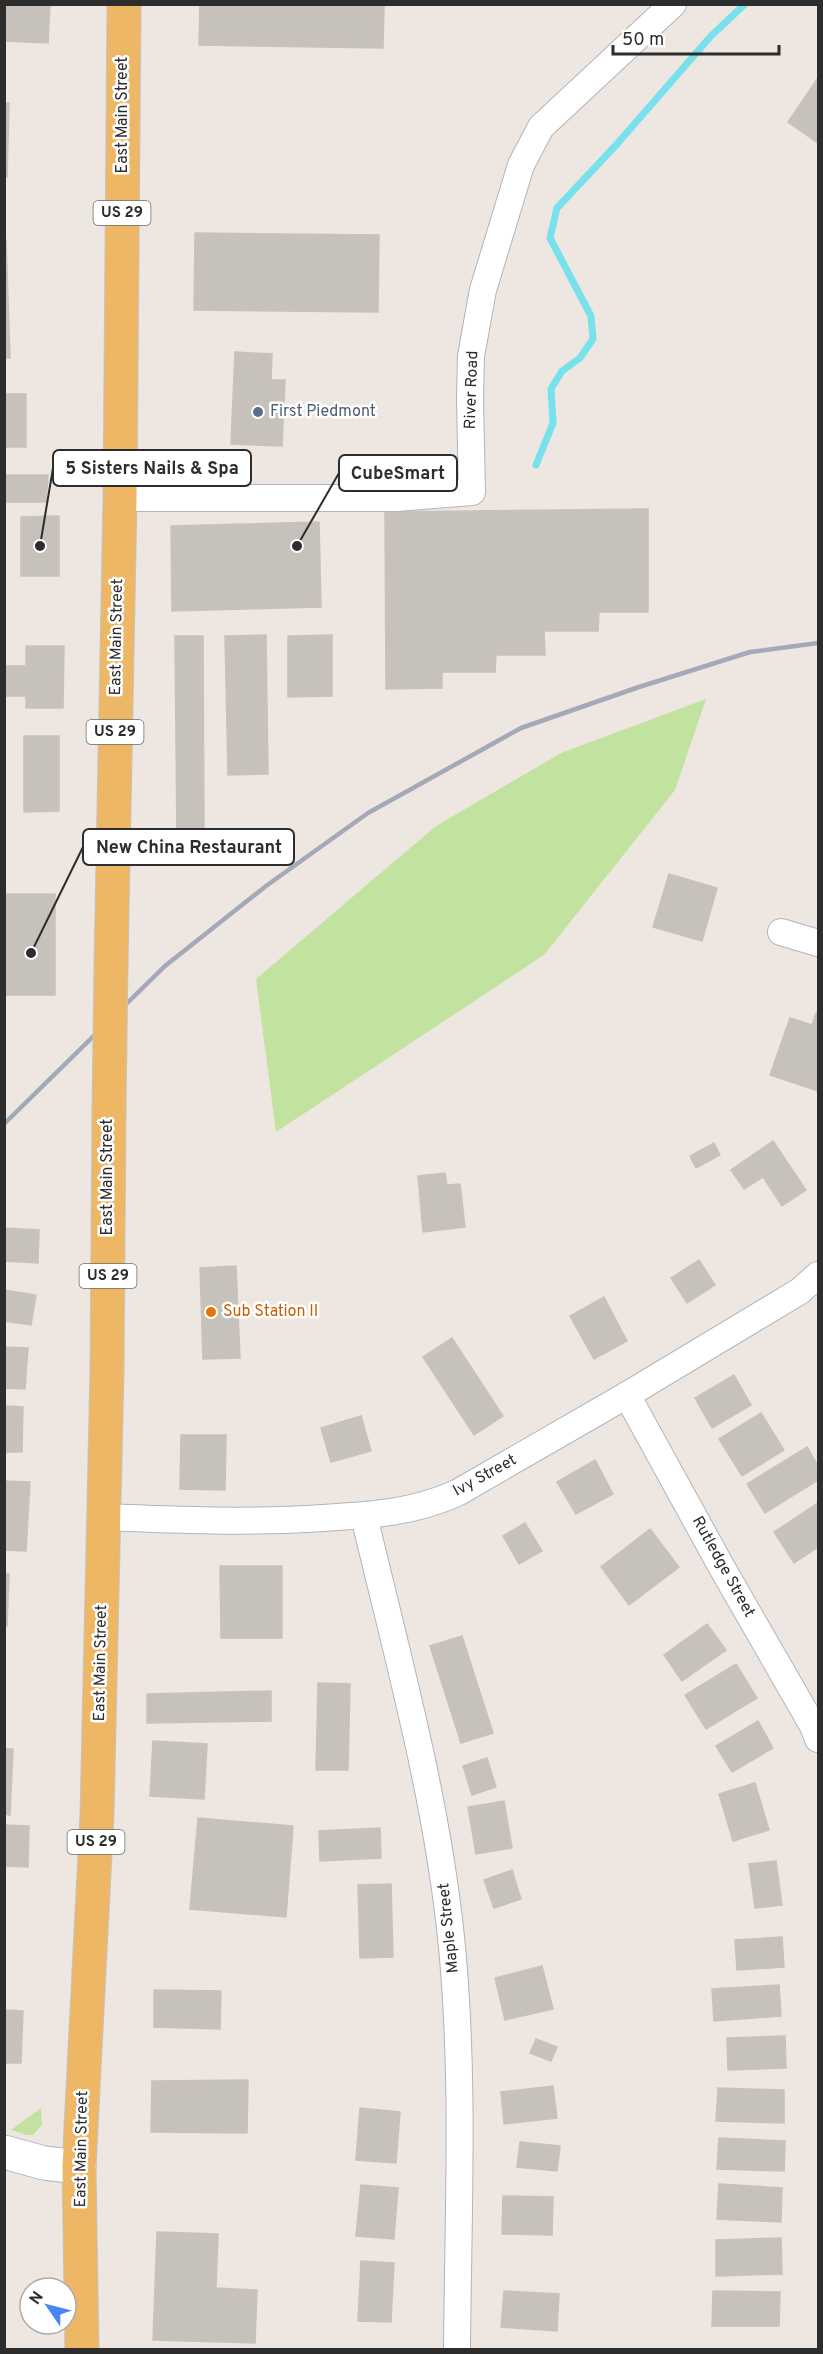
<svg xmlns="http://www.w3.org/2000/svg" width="823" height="2354" font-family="Overpass,sans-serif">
	<rect width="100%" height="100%" fill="#eee6e0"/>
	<g fill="#c2e39f">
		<path d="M706,699l-31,91 -131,165 -268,177 -20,-153 180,-153 125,-73z"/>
		<path d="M41,2108l1,17 -9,10h-6l-16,-5z"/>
	</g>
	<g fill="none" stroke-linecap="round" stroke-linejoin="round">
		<path stroke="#77e1ec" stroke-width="7" d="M536,465l17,-42 -2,-34 11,-18 18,-13 13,-19 -2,-23 -41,-78 7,-30 60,-64 94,-108 34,-32"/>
	</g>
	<g fill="#c7c1bb" stroke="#cac1ba" stroke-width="1.5">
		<path d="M4,4h46l-2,39 -44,-2z"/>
		<path d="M200,4h184l-1,44 -184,-3z"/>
		<path d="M818,78v65l-30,-21z"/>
		<path d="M4,103h5l-2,74h-3z"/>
		<path d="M195,233l184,2 -1,77 -184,-2z"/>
		<path d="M4,240h2l4,118h-6z"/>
		<path d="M235,352l37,2 -1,26h14l-3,66 -51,-2z"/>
		<rect x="4" y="394" width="22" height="53"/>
		<path d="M4,475h44l-2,27h-42z"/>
		<path d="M648,509v103h-49l-1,19h-54l1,24h-49l-1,17h-53v16l-56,1 -1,-177z"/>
		<path d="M59,516v60h-38v-59z"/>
		<path d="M319,522l2,85 -149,4 -1,-85z"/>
		<path d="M266,635l2,139 -40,1 -3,-139z"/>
		<path d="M332,635v61l-44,1v-61z"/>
		<path d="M175,636h28l1,206h-27z"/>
		<path d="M26,646h38l-1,62h-37v-12h-22v-30h22z"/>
		<path d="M24,736h35v75l-35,1z"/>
		<path d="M669,874l48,14 -15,53 -49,-14z"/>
		<rect x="4" y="894" width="51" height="101"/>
		<path d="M816,1013h2v78l-48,-16 20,-57 22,7z"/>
		<path d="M773,1141l33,49 -24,16 -19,-29 -19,12 -13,-19z"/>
		<path d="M714,1143l6,12 -24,13 -6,-12z"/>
		<path d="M445,1173l2,12 13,-1 5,43 -42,5 -5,-56z"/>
		<path d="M4,1228l35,2 -1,33 -34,-2z"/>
		<path d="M699,1260l16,25 -28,18 -16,-25z"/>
		<path d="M236,1266l4,92 -37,1 -3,-91z"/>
		<path d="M4,1290l32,5 -5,30 -27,-4z"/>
		<path d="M604,1297l23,44 -33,18 -24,-43z"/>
		<path d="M452,1338l51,78 -29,19 -51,-78z"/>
		<path d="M4,1347l24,1 -3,41 -21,-1z"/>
		<path d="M734,1375l17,30 -39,23 -17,-30z"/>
		<path d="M4,1406l19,1 -1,45h-18z"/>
		<path d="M761,1413l23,37 -42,26 -23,-37z"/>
		<path d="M361,1416l10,35 -40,11 -10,-34z"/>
		<path d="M181,1435h45l-1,55 -45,-1z"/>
		<path d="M807,1447l11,19v14l-53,33 -18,-29z"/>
		<path d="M595,1460l18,34 -37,20 -19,-32z"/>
		<path d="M4,1481l26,1 -4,69 -22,-1z"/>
		<path d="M818,1503v44l-24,16 -20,-31z"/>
		<path d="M525,1523l17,28 -23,13 -16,-28z"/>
		<path d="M650,1529l29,38 -50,38 -28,-38z"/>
		<path d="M220,1566h62v72h-61z"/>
		<path d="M4,1573l5,1 -2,52h-3z"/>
		<path d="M707,1624l19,26 -44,31 -18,-26z"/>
		<path d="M462,1636l31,97 -32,10 -31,-97z"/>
		<path d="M736,1664l21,34 -51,31 -21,-34z"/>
		<path d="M318,1683l32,1 -2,86h-32z"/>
		<path d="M271,1691v30l-124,2v-29z"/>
		<path d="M758,1721l15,27 -41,24 -16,-26z"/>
		<path d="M153,1741l54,3 -3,55 -54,-3z"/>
		<path d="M4,1749h9l-3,66 -6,-1z"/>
		<path d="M487,1758l9,29 -24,8 -9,-29z"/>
		<path d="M755,1783l14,47 -36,11 -14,-47z"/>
		<path d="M504,1801l8,47 -36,6 -8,-47z"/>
		<path d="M198,1818l95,8 -7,91 -96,-8z"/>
		<path d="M4,1825l25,1 -1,41 -24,-1z"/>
		<path d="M380,1828l1,30 -61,3 -1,-30z"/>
		<path d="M776,1861l6,44 -27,3 -6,-44z"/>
		<path d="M512,1870l9,29 -27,9 -10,-28z"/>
		<path d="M391,1884l2,73 -33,1 -2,-73z"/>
		<path d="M782,1937l2,30 -47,3 -2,-30z"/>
		<path d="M542,1966l11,43 -48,11 -10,-42z"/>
		<path d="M779,1985l2,31 -67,5 -2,-32z"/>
		<path d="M154,1990l67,1 -1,38 -66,-2z"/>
		<path d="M4,2010l19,1 -2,52h-17z"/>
		<path d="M785,2036l1,32 -58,2 -1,-32z"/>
		<path d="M536,2039l21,8 -6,14 -21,-8z"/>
		<path d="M248,2080l-1,53 -96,-1 1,-51z"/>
		<path d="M553,2086l4,32 -53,6 -3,-32z"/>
		<path d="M718,2088l66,2v33l-68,-2z"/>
		<path d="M360,2108l40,4 -4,51 -40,-3z"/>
		<path d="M719,2138l66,3 -1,30 -67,-2z"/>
		<path d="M520,2142l40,4 -3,25 -40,-4z"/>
		<path d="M719,2184l63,4 -1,34 -64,-3z"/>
		<path d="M361,2185l37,3 -4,51 -38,-3z"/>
		<path d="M503,2196l50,1 -1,38 -50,-1z"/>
		<path d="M157,2232l61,2 -2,54 41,2 -2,53 -102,-3z"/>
		<path d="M781,2238l1,36 -66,2v-36z"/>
		<path d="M361,2261l33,2 -3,59 -33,-1z"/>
		<path d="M504,2291l55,3 -2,37 -56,-4z"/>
		<path d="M713,2291l67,1 -1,34h-67z"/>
	</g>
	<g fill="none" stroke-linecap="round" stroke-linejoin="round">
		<g stroke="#b0b5bd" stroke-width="28">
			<g id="street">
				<path d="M120,498h276l76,-6 -2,-93 1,-43 12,-66 38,-125 20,-38 132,-123"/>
				<path d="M781,932l37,11"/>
				<path d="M627,1395l94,171 92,160 5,13"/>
				<path d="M364,1516c33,139 72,278 87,421 14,137 7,275 6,413"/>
				<path d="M104,1517c73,3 146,6 219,1 49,-3 89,-5 134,-25l170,-98 173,-104 18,-16"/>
			</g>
		</g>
		<g stroke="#b0b5bd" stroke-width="35">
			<path id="secondary" d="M4,2152l40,11 35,4"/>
		</g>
		<g stroke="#c4c4c4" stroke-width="35">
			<g id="primary">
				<path d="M111,965l9,-467 4,-494"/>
				<path d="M82,2350l-3,-183 18,-352 10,-445 2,-260"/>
			</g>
		</g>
		<use href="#street" stroke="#fff" stroke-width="26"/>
		<use href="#secondary" stroke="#fff" stroke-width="33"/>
		<use href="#primary" stroke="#eeb765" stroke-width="33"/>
		<path stroke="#a3a9b7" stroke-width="4.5" d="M4,1124l161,-158 101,-80 102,-73 153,-85 118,-41 111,-35 68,-9"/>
		<g stroke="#c4c4c4" stroke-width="35" stroke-linecap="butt">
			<path id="primary-bridge" d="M109,1110l2,-145"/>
		</g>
		<use href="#primary-bridge" stroke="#eeb765" stroke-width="33"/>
	</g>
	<circle fill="#5c6f8a" stroke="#fff" stroke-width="2" cx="258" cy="412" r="6"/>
	<circle fill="#e8710a" stroke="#fff" stroke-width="2" cx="211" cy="1312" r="6"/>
	<g text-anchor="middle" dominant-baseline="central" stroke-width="5" stroke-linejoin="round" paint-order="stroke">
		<g fill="#fff" stroke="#6c6c6c" stroke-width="1.5">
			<rect x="93.5" y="201" width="57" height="24" rx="4.5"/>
			<rect x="86.5" y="720" width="57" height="24" rx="4.5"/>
			<rect x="79.5" y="1264" width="57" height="24" rx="4.5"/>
			<rect x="67.5" y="1830" width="57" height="24" rx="4.5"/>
		</g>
		<g font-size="15" font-weight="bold" fill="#2d2d2d">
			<text x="122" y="213">US 29</text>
			<text x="115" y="732">US 29</text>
			<text x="108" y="1276">US 29</text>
			<text x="96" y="1842">US 29</text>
		</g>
		<g font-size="16" fill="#2d2d2d" stroke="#fff">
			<text transform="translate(123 115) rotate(-90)">East Main Street</text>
			<text transform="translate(472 390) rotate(-88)">River Road</text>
			<text transform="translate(117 637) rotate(-89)">East Main Street</text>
			<text transform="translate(108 1177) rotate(-90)">East Main Street</text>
			<text transform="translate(485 1476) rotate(-29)">Ivy Street</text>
			<text transform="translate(723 1567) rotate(61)">Rutledge Street</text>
			<text transform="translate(101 1663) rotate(-89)">East Main Street</text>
			<text transform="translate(449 1928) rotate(-96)">Maple Street</text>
			<text transform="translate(82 2149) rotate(-89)">East Main Street</text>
		</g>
		<g font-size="16" fill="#4e5e75" stroke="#fff" text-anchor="start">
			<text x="270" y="412">First Piedmont</text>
		</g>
		<g font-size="16" fill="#c56008" stroke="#fff" text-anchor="start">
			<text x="223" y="1312">Sub Station II</text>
		</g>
	</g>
	<path fill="none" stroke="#2d2d2d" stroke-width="2" d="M40 546L53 468M297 546L339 473M31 953L83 847"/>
	<g fill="#2d2d2d" stroke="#fff" stroke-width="2">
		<circle cx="40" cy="546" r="6"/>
		<circle cx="297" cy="546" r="6"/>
		<circle cx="31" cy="953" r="6"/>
	</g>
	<g fill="#fff" stroke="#2d2d2d" stroke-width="2">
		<rect x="53" y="450" width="198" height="36" rx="6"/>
		<rect x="339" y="455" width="118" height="36" rx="6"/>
		<rect x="83" y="829" width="211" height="36" rx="6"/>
	</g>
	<g font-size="18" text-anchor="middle" font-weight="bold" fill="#2d2d2d">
		<text x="152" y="474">5 Sisters Nails &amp; Spa</text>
		<text x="398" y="479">CubeSmart</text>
		<text x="189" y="853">New China Restaurant</text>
	</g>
	<rect width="823" height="2354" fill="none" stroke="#2d2d2d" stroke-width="12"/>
	<g transform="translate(48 2306) rotate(305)"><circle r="28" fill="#ffffff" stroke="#ababab" stroke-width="1.5"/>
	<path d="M0-4.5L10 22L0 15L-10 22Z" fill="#4685f6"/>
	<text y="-9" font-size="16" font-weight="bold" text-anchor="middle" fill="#2d2d2d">N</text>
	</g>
	<path d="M613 45v9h166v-9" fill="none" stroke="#2d2d2d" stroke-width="3"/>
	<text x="622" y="45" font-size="18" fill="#2d2d2d" stroke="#ffffff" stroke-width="4.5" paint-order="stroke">50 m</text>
</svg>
